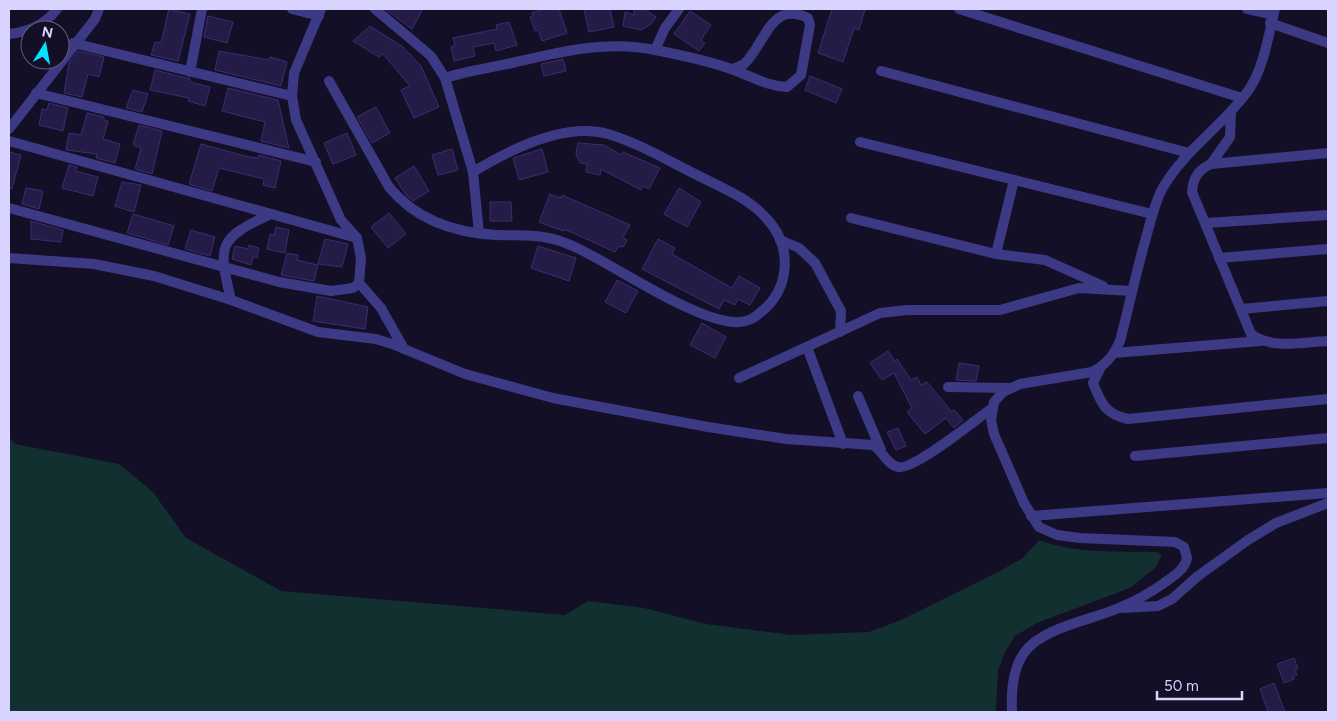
<svg xmlns="http://www.w3.org/2000/svg" width="1337" height="721" font-family="Figtree,sans-serif">
	<rect width="100%" height="100%" fill="#130f26"/>
	<path fill="#12302f" d="M9,437l6,7 104,20 34,28 33,46 95,53 284,24 23,-14 56,7 62,16 86,11 77,-3 32,-12 97,-48 25,-14 16,-18c37,14 79,11 118,12l5,3 -6,12 -26,21 -93,35 -22,13 -10,16 -7,18 -2,42h-987z"/>
	<g fill="#241b47" stroke="#3b2d73">
		<path d="M169,9l21,5 -12,47 -27,-6 4,-13 6,1z"/>
		<path d="M385,9h38l-11,20z"/>
		<path d="M544,9h15l8,24 -25,8 -4,-11 -3,1 -5,-14 3,-1 -1,-3z"/>
		<path d="M584,9h26l4,18 -25,5z"/>
		<path d="M634,9h10l12,8 -5,7 -10,6 -18,-4 2,-14 9,3z"/>
		<path d="M832,9h33l-6,21 -5,-2 -11,34 -25,-9z"/>
		<path d="M690,11l21,14 -10,15 4,3 -6,8 -25,-17z"/>
		<path d="M208,16l25,6 -6,21 -23,-6z"/>
		<path d="M509,22l8,23 -21,6 -2,-8 -21,4 2,9 -21,5 -3,-14 4,-1 -2,-8 44,-9 -1,-4z"/>
		<path d="M370,26l33,21 18,19 18,41 -25,11 -13,-28 9,-4 -27,-32 -4,3 -26,-16z"/>
		<path d="M78,51l26,6 -5,20 -11,-3 -6,23 -18,-4 5,-30z"/>
		<path d="M219,51l50,9 1,-3 17,5 -6,24 -66,-16z"/>
		<path d="M563,59l3,12 -22,5 -3,-12z"/>
		<path d="M155,70l35,9v3l20,5 -5,19 -17,-5 1,-3 -39,-8z"/>
		<path d="M810,76l32,13 -6,14 -31,-13z"/>
		<path d="M228,88l50,12 11,48 -28,-7 4,-19 -43,-11z"/>
		<path d="M133,90l15,4 -6,18 -16,-4z"/>
		<path d="M49,103l19,5 -5,23 -24,-6 3,-16 5,1z"/>
		<path d="M376,107l14,26 -18,10 -15,-26z"/>
		<path d="M87,113l17,4v3l4,1 -5,18 17,5 -5,19 -19,-5 1,-4 -31,-4 3,-17 12,2z"/>
		<path d="M139,125l23,6 -10,43 -17,-5 6,-21 -8,-3z"/>
		<path d="M347,133l9,22 -23,9 -9,-21z"/>
		<path d="M578,143l26,2 17,10 2,-3 37,16 -11,21 -6,-3 -2,4 -40,-21 -1,6 -14,-3 1,-8 -7,-1 -4,-9z"/>
		<path d="M201,144l48,13 9,1 1,-3 22,6 -6,27 -12,-3 1,-6 -45,-11 -7,23 -23,-7z"/>
		<path d="M452,149l6,21 -20,5 -6,-20z"/>
		<path d="M542,149l6,23 -29,8 -6,-22z"/>
		<path d="M9,152l12,3 -9,34 -3,-1z"/>
		<path d="M69,165l8,2 -1,4 22,6 -5,19 -31,-8z"/>
		<path d="M414,166l15,25 -16,10 -7,-6 -11,-17z"/>
		<path d="M122,182l19,3 -7,27 -19,-6z"/>
		<path d="M26,188l17,3 -4,18 -17,-5z"/>
		<path d="M679,188l22,14 -14,25 -23,-13z"/>
		<path d="M550,194l11,4 1,-3 68,30 -7,12 4,3 -4,7 -4,-1 -4,6 -51,-23 -1,2 -24,-9z"/>
		<path d="M490,202h21l1,19h-22z"/>
		<path d="M389,213l17,21 -18,14 -17,-21z"/>
		<path d="M133,214l41,12 -6,19 -41,-12z"/>
		<path d="M31,221l32,9 -2,12 -30,-3z"/>
		<path d="M276,227l13,3 -4,23 -18,-4 3,-15 4,1z"/>
		<path d="M191,230l24,7 -5,19 -25,-7z"/>
		<path d="M325,239l23,5 -6,23 -24,-3z"/>
		<path d="M658,239l17,9 -3,6 60,34 7,-12 21,12 -10,17 -12,-6 -3,6 -11,-5 -5,9 -77,-40z"/>
		<path d="M249,245l10,3 -2,10 -4,-1 -2,8 -19,-6 3,-13 13,3z"/>
		<path d="M538,246l38,12 -7,23 -38,-13z"/>
		<path d="M287,253l11,2 -1,5 21,5 -4,16 -33,-6z"/>
		<path d="M617,280l21,11 -12,22 -21,-11z"/>
		<path d="M317,296l51,11 -3,22 -52,-8z"/>
		<path d="M702,323l24,14 -11,21 -25,-13z"/>
		<path d="M888,351l7,10 2,-2 14,21 6,-3 4,8 6,-3 25,30 2,-2 9,10 -9,8 -8,-10 -21,16 -18,-22 5,-4 -18,-35 -12,7 -12,-17z"/>
		<path d="M959,363l20,3 -3,15 -20,-1z"/>
		<path d="M898,428l8,18 -10,4 -9,-18z"/>
		<path d="M1294,658l4,11 -3,2 2,4 -4,1 1,3 -10,4 -7,-19z"/>
		<path d="M1274,683l11,29h-17l-8,-23z"/>
	</g>
	<g fill="none" stroke-linecap="round" stroke-linejoin="round">
		<g stroke="#3d3a85" stroke-width="10">
			<path d="M292,9l27,7"/>
			<path d="M375,9l56,47 14,22 28,94 6,61"/>
			<path d="M959,9l283,89"/>
			<path d="M1247,9l26,6"/>
			<path d="M1270,23l58,20"/>
			<path d="M9,34c19,-2 36,-9 48,-25"/>
			<path d="M73,43l219,53"/>
			<path d="M655,50c26,5 51,10 76,19 20,7 35,17 56,18l14,-12 9,-50 -2,-7c-37,-18 -43,25 -62,44 -3,4 -9,5 -14,7"/>
			<path d="M881,71l308,82"/>
			<path d="M190,72l12,-63"/>
			<path d="M445,78c22,-7 44,-10 67,-15 48,-11 93,-23 143,-13l10,-22 14,-19"/>
			<path d="M329,81l60,106c27,33 66,46 108,48 32,1 48,-2 78,12 41,19 118,73 159,75 11,1 20,-3 27,-10 29,-23 32,-65 6,-93 -19,-22 -49,-33 -74,-46 -28,-14 -55,-30 -85,-39 -43,-12 -99,16 -135,38"/>
			<path d="M36,93l280,69"/>
			<path d="M9,129l86,-110 4,-10"/>
			<path d="M9,141l348,97"/>
			<path d="M860,142l292,72"/>
			<path d="M1328,153l-117,11c-13,6 -18,14 -19,28l59,142c22,16 51,8 77,7"/>
			<path d="M1211,164l19,-27 1,-25"/>
			<path d="M9,208l270,74 52,9 22,-3 6,-5 2,-25 -4,-20 -16,-18 -45,-100 -4,-24 2,-23 27,-64"/>
			<path d="M851,218l145,36 49,6 58,26"/>
			<path d="M1206,223l122,-8"/>
			<path d="M780,240l19,8 16,15 26,48 -1,21"/>
			<path d="M996,254l18,-74"/>
			<path d="M9,258l85,6 60,12 77,24 87,32 58,7 16,5 73,30 88,24 155,29 78,12 87,6c10,6 14,20 25,22 15,4 77,-47 93,-58"/>
			<path d="M1219,258l109,-9"/>
			<path d="M359,283l22,25 23,41"/>
			<path d="M231,300c-13,-55 -14,-61 40,-86"/>
			<path d="M1241,309l87,-8"/>
			<path d="M807,347l36,97"/>
			<path d="M1114,353l147,-12"/>
			<path d="M1100,369l-7,14c8,20 12,31 35,36l200,-20"/>
			<path d="M739,378l141,-65 27,-3h93l79,-22 53,3"/>
			<path d="M948,387l60,1"/>
			<path d="M858,396l23,54"/>
			<path d="M1135,456l193,-18"/>
			<path d="M1031,516l297,-23"/>
			<path d="M1123,608l35,-2 14,-7 26,-23 50,-36 28,-17 52,-20"/>
			<path d="M1012,712c-1,-19 1,-43 12,-59 18,-26 69,-33 97,-46 15,-6 29,-14 43,-24 10,-7 21,-14 23,-25l-3,-11 -9,-5 -95,-4 -23,-3 -18,-8 -15,-24 -30,-69 -3,-14 3,-18 9,-10 17,-8 72,-12c14,-7 21,-16 28,-31 9,-34 16,-69 26,-103 4,-15 8,-32 15,-47 22,-41 63,-65 89,-103 14,-22 19,-55 25,-79"/>
		</g>
	</g>
	<rect width="1337" height="721" fill="none" stroke="#d9d4ff" stroke-width="20"/>
	<g transform="translate(45 45) rotate(11)"><circle r="24" fill="#130f26" stroke="#625e7d"/>
	<path d="M0-4L9 19L0 12L-9 19Z" fill="#00e5ff"/>
	<text y="-8" font-size="14" font-weight="bold" text-anchor="middle" fill="#d9d4ff">N</text>
	</g>
	<path d="M1157 691v8h85v-8" fill="none" stroke="#d9d4ff" stroke-width="2.5"/>
	<text x="1164" y="691" font-size="15" fill="#d9d4ff" stroke="#130f26" stroke-width="4" paint-order="stroke">50 m</text>
</svg>
